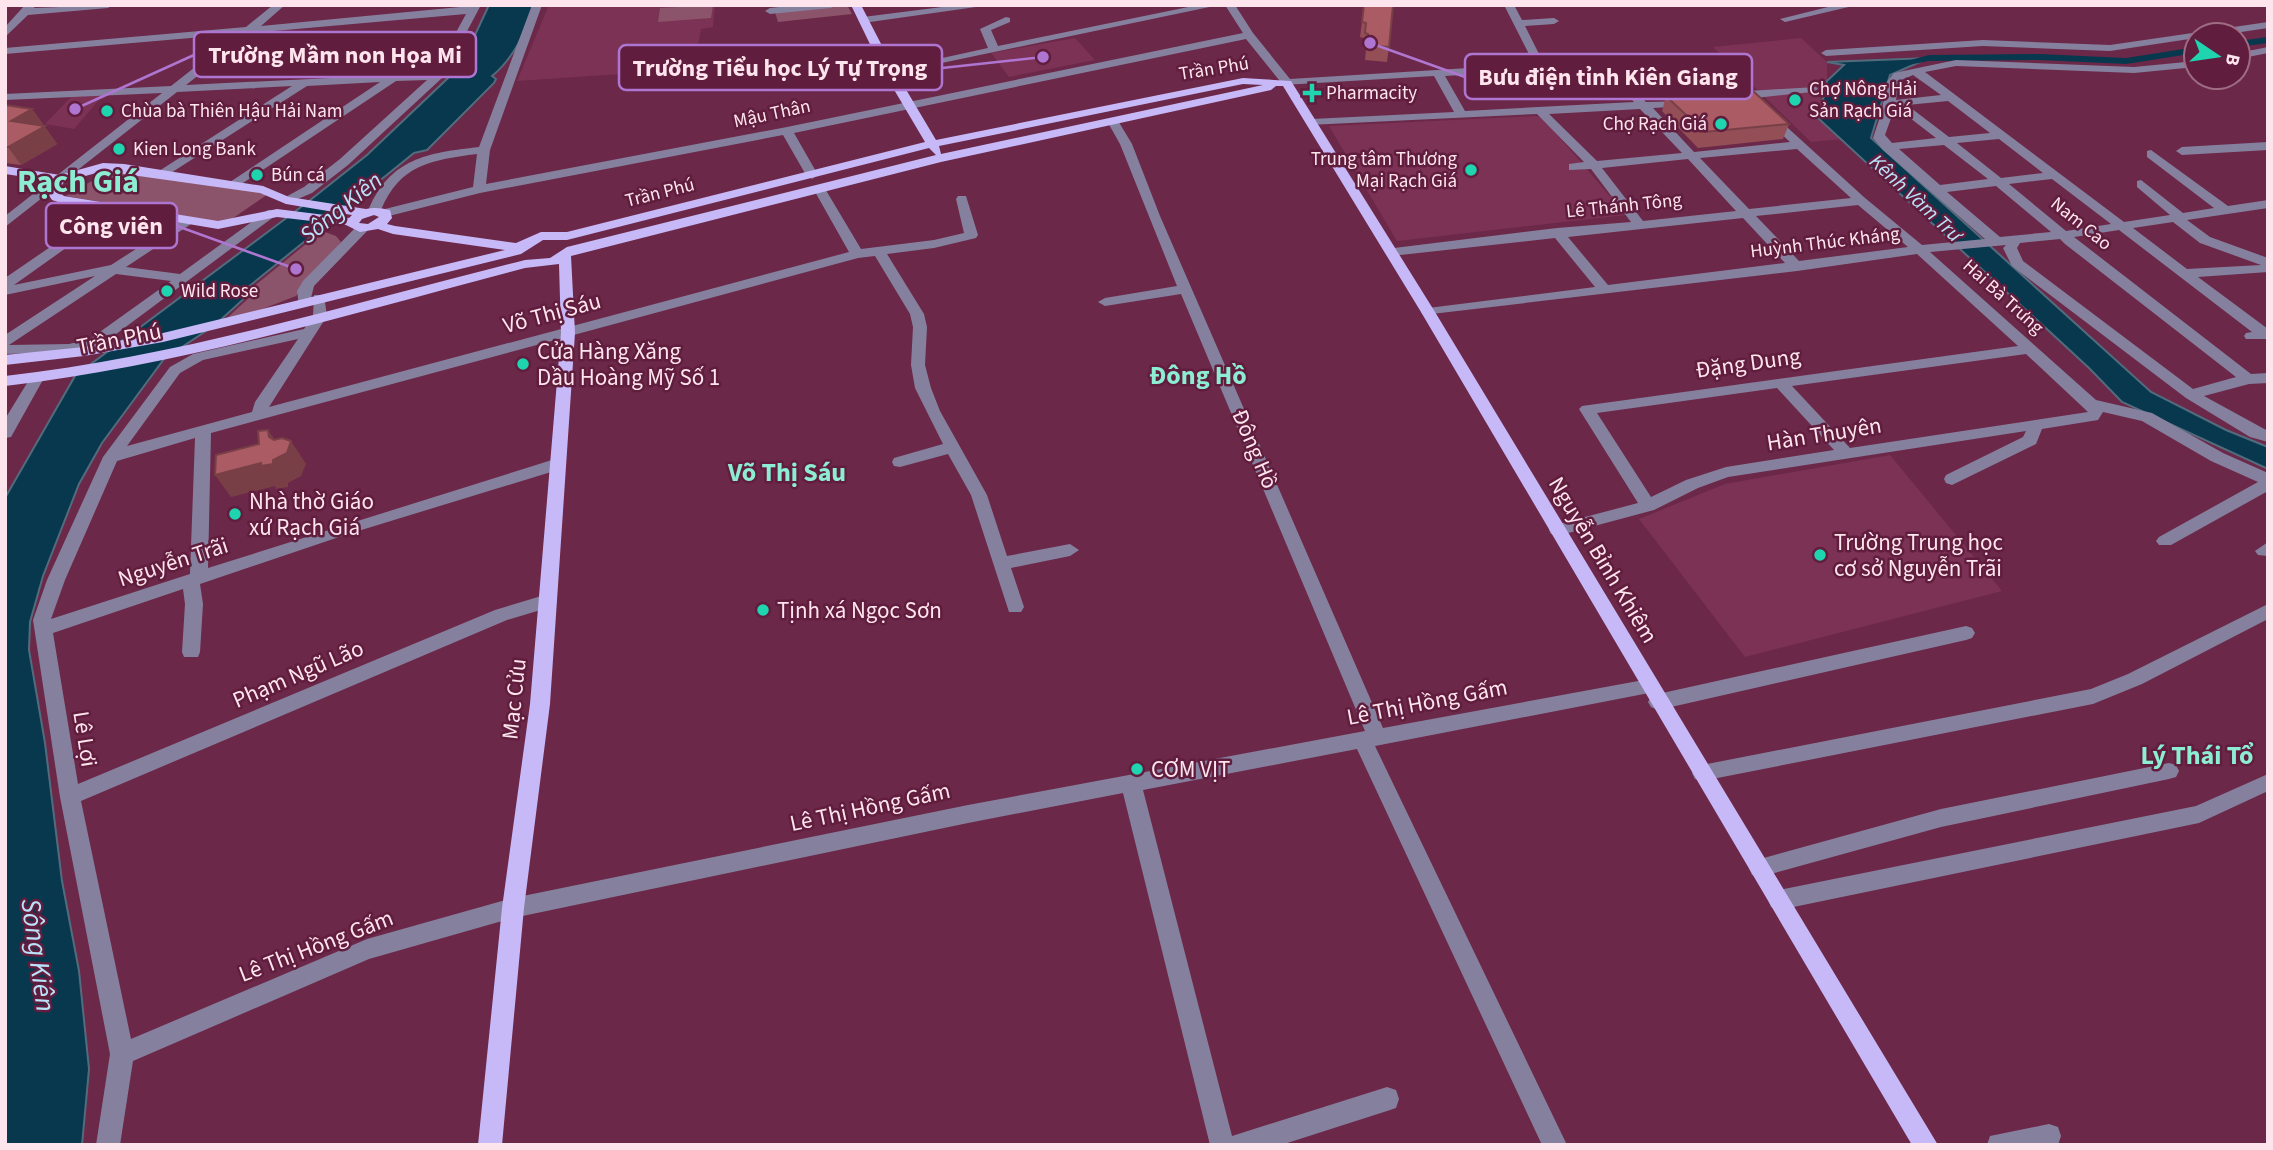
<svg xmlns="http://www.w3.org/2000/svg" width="2273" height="1150" font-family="'Source Sans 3',sans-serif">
	<rect width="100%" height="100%" fill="#6c2848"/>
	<g fill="#7c3255">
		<path d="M549,5h166l-2,22 -12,2 -7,40 -177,12z"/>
		<path d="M1075,38l20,22 -86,17 -18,-24z"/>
		<path d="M1801,38l26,24v19l-8,38 24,20 -32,3 -98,-95z"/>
		<path d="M104,94l-30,35 -29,-5 28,-29z"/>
		<path d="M1536,116l7,2 83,97 -229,26 -68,-115z"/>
		<path d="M1890,455l112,136 -257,66 -106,-138 86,-35z"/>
	</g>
	<g fill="#8b546b">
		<path d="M713,5l-2,13 -53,4 2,-14z"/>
		<path d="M847,5l5,9 -74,8 -3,-10z"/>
		<path d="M109,171l156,22 3,1 -42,29 -160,-27z"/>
		<path d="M322,231l14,5 5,6 -45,54 -54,21 -16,2 27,-25 -5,-3z"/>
	</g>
	<g fill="#08384e" stroke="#526c7e" stroke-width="2">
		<path d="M489,5h44c-5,25 -21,55 -41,71l4,3 -2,4 -67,67 -13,3 -172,139 6,3 -33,30 -51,34 -62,84 -23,41 -36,92 -13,46 -1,28 16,93 17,138 17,90 10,98 -7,76h-77v-647l70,-122 234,-175 58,-46 81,-77 27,-43z"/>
		<path d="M1929,58l-39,17 -19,63 280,254 75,38 42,17v22l-146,-67 -33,-34 -270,-249 8,-38 17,-16 -17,-3z"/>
	</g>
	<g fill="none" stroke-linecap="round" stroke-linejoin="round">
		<g fill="#08384e" fill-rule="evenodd">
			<path d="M2268,37v6l-30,4v-6z"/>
			<path d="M2196,47v6l-70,11 -87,-4 -110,1 -21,4 -5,-3 26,-7 110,-1 87,4z"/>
		</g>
		<g fill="#86809f" fill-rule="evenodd">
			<path d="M25,5h11l-2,3 79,-3 -5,3 -80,7 -23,22v-10z"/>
			<path d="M273,5h12l-24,21 220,-21 -39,73 -94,87 -36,28 -26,11 -6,-4 24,-13 36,-28 87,-79 -31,1 -162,108 -6,-4 2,-3 150,-100 -73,4 -144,92 -4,-1v-6l133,-85 -115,6 -172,135v-11l157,-123 -157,7v-6l166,-8 66,-52 -232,20v-6l241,-21zM466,14l-32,59 -248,12 66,-52z"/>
			<path d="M532,5h10l-52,145 -4,34 301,-57 456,-94 -18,-28h10l18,28 37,46 244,-15 -30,-59h10l8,15 32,-2 5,3 -5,3 -29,2 19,38 154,-8 14,3 36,32 68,-4 2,2 -6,3 -57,6 110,100 57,47 63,-6 -102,-89 -10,-12 9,-27 4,-28 8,-10 62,-13 178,7 62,-6v6l-62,6 -178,-7 -31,6 199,150 46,-7 -33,-28v-6l4,-1 42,33 31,-5 -67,-51v-6l4,-1 77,56 40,-6v8l-81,12 23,17 58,21v14l-70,5 70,52 -2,10h-20l-2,-3 2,-3 6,-1 -133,-102 -45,7 177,137 17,-1v10l-19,1 -45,12 64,35v11l-18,-5 -64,-39 -174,-132 -9,-18 3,-3 -76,7 166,148 56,13 71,40 45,20v18l-97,54h-12l-3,-4 3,-4 99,-55 -47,-21 -69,-40 -39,-9 -5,8 -56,9 -6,15 -84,41 -6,-2 -2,-4 2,-4 77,-38 3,-6 -298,46 -30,11 -44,22 -97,26 -6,-2 -2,-4 2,-4 87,-23 -59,-94 3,-3 436,-60 -101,-92 -120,17 -374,44 -2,-3 7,-4 167,-21 -40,-49 -164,18 -5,-1v-6l171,-21 74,-6 -40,-53 -22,1v-6l15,-2 -47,-48 -229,11 -2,-2 6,-4 142,-7 -20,-36 -151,9 -37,-46 -452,94 24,42 -6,4 -6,-4 -23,-40 -303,58 -95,24 -6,-4 -10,1 -1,-3c22,-53 59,-58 111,-64zM1698,62l6,2 86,78 -96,10 -41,-44 34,-2 6,-3 -2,-2 -45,1 -33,-35zM1601,67l33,35 -169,9 -20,-35zM1913,75l28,20 -45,5 3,-19zM1948,101l42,32 -41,4 -42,-32zM1895,107l2,1 39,30 -44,5 -7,-8zM1640,109l42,44 -85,8 -48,-47zM1999,139l44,34 -42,5 -44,-35zM1944,145l44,34 -48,6 -41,-36zM1797,149l54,49 -102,11 -49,-51zM477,154l-4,33 -92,23c19,-46 51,-50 96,-56zM1688,159l48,52 -93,10 -41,-53zM2052,179l59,45 -45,7 -57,-47zM1996,186l55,46 -51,5 -53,-45zM1858,205l50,42 -109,14 -43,-45zM1743,218l42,45 -177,22 -40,-48zM2173,222l27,21 61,22 -74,4 -54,-41zM2060,239l5,5 171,133 -43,12 -170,-128 -6,-13 3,-5zM2026,354l62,58 -238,36 -58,-62zM1777,388l57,62 -108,17 -40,13 -35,17 -54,-84z"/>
			<path d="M797,5h39l-5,3 -61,6 -5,-3 5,-3z"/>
			<path d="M958,5h32l-127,18 -5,-3 5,-3z"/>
			<path d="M1198,5h21l-330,69 -6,-3 105,-23 -8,-19 26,-12 4,1v4l-19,8 7,16z"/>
			<path d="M1836,5h21l-72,17 -5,-3z"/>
			<path d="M2268,22v6l-47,7h-25v3l-86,13 -127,-5 -157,10 -5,-3 5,-3 157,-10 127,5z"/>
			<path d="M2268,47v6l-30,6v-6z"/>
			<path d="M1113,118l4,1 15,25 28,72 223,512 266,-49 7,2 2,5 -2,5 -7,2 -274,53 192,399h-25l-185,-396 -214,41 89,346 155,-49 9,3 3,9 -3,9 -9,3 -106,34h-71l-87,-352 -155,30 -455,95 -144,41 -236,102 -13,84h-24l14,-91 -50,-257 -27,-177 14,-40 56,-123 67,-90 23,-13 111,-25 9,-13 1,-21h10l3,21 -58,91 580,-155 -35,-62 2,-3h8l37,62 73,-9 30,-7 -8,-34 2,-3h8l12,39 -2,3 -42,10 -47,6 37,60 3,13 -2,38 6,23 9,23 47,84 20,61 63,-12 9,6 -9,6 -59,12 13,39 -3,5h-12l-38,-117 -23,-41 -48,13 -6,-1 -2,-4 2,-4 49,-14 -28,-56 -4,-23 2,-38 -3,-13 -35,-58 -17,2 -647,175 -3,135 344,-108h12l2,4 -2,4 -219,67 -145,49 3,20 -3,48 -2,5h-14l-2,-5 3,-48 -2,-15 -130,44 25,151 417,-174 53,-16 6,2 3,5 -3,5 -47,14 -426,181 50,238 236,-100 146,-41 455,-93 397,-74 -184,-437 -76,12 -7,-4 7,-4 72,-12 -57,-142 -13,-23zM298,339l-43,63 -3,10 -125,34 53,-73 23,-13zM195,438l-5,136 -139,45 14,-39 52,-119z"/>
			<path d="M2268,142v8l-86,5 -6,-4 6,-4z"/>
			<path d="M113,204l5,1v6l-104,74 97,-20 75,-48 5,1v6l-65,43 54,7 88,-64h10l1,3 -179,133 -31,6 -64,2v-19l90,-59 -90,19v-17zM116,274l55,7 -81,58 -21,5 -60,1z"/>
			<path d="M363,224l7,4 -56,58 -5,20h-10l-2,-15 6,-10 55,-56z"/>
			<path d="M37,373l7,5 -33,59 -6,1v-19l27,-44z"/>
			<path d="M2268,542v14l-10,-1 -3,-4z"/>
			<path d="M2268,604v15l-126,65 -49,20 -391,77 -7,-2 -3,-6 3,-6 7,-2 389,-76 37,-15z"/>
			<path d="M1966,626l6,2 3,5 -3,5 -6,2 -308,70 -7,-3 -3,-5 3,-5 7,-3z"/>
			<path d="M2169,763l7,2 3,6 -3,6 -7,2 -228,48 -181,50 -8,-2 -3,-7 3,-7 8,-2 181,-50z"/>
			<path d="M2268,774v17l-69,32 -420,87 -8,-3 -3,-7 3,-7 8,-3 417,-84z"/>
			<path d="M2049,1124l9,3 3,9 -3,9h-71l3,-9z"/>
		</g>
		<path fill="#c7b9f8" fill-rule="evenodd" d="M851,5h10l34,66 41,69 307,-62 48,3 144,231 503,833h-26l-491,-833 -138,-226h-7l-5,4 -330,72 -370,94 4,77 -25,371 -26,204 -22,237h-24l24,-237 28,-204 31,-371 -2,-69 -34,4c-171,45 -343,97 -520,118v-10c177,-20 348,-73 520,-116l25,-2 17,-11 369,-92 -7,-7 -362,92h-24l-22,14 -358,88 -79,14 -79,9v-10l79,-8 79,-14 342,-83 -112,-16 -15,-5 -18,3 -14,-7 -69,-8 -59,12 -160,-27 -6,-2 -6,-9 6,-10 -47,-7v-8l55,9 43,-12 21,1 139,22 26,11 77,12c8,-2 15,-1 24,1l2,8 -5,6 8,2 121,17 25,-11h26l358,-90 -42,-71zM1243,84l20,1 -322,69 -2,-8zM103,171l157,22 26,11 66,11 -3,3 -72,-9 -59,12 -154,-25 -6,-5 6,-9zM374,215l5,2 -11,7 -9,-1 3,-4z"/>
	</g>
	<g fill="#934e56">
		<path d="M1364,5l25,42 -2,15 -22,-2 1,-11 -3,-1 1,-10 -4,-1z"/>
		<path d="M1666,96l123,28 -6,15 -85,9 -36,-37z"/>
		<path d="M5,105l27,4 25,35 -36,21 -16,-2z"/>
	</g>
	<g fill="#784046">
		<path d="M32,109l25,35 -36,21 -13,-18 3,-26z"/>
		<path d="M268,430l15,22 8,-11 15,23 -5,12 -13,7v4l-12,2 -1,-3 -44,11 -16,-22 54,-38z"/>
	</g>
	<g fill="#ab5b64" stroke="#784046" stroke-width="2">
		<path d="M1364,5h29l-4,42 -22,-2 1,-11 -3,-1 1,-10 -4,-1z"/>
		<path d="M1753,91l36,33 -85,8 -38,-36z"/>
		<path d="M5,105l27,4 -21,12 34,5 -37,21h-3z"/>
		<path d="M268,430l1,7 5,3 8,-2 9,3 -4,12 -14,7v4l-12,2v-3l-46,12 1,-20 43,-11 -1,-13z"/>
	</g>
	<g fill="#1ed5b0" stroke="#601d3d" stroke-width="2.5">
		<path d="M1308.5 82.5h7v7h7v7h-7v7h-7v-7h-7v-7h7z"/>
		<circle cx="1795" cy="100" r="7"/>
		<circle cx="107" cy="111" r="7"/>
		<circle cx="1721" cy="124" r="7"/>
		<circle cx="119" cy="149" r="7"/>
		<circle cx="1471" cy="170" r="7"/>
		<circle cx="257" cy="175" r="7"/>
		<circle cx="167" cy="291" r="7"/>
		<circle cx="523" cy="364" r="7"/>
		<circle cx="235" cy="514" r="7"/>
		<circle cx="1820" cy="555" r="7"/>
		<circle cx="763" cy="610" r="7"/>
		<circle cx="1137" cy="769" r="7"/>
	</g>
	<g text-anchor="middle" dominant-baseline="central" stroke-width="5" stroke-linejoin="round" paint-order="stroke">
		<g font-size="19" fill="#fee4ed" stroke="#601d3d">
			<text transform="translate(1214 69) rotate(-9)">Trần Phú</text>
			<text transform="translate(772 114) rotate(-12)">Mậu Thân</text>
			<text transform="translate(660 193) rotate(-14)">Trần Phú</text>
			<text transform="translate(1624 206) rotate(-6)">Lê Thánh Tông</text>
			<text transform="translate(2081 224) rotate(39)">Nam Cao</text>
			<text transform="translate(1825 243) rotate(-7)">Huỳnh Thúc Kháng</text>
			<text transform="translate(2003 297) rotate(42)">Hai Bà Trưng</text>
		</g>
		<g font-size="19" fill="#fee4ed" stroke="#601d3d" text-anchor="start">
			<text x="1809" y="89">Chợ Nông Hải<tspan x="1809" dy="22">Sản Rạch Giá</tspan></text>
			<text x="1326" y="93">Pharmacity</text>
			<text x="121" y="111">Chùa bà Thiên Hậu Hải Nam</text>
			<text x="1707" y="124" text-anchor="end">Chợ Rạch Giá</text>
			<text x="133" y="149">Kien Long Bank</text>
			<text x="1457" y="159" text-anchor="end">Trung tâm Thương<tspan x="1457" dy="22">Mại Rạch Giá</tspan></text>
			<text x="271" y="175">Bún cá</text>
			<text x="181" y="291">Wild Rose</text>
		</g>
		<g font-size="21" font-style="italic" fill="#bae2fa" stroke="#601d3d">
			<text transform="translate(1916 198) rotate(43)">Kênh Vàm Trư</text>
		</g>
		<g font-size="23" fill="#fee4ed" stroke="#601d3d">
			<text transform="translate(552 313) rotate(-15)">Võ Thị Sáu</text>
			<text transform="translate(119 339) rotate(-11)">Trần Phú</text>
			<text transform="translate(1748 363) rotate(-8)">Đặng Dung</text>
			<text transform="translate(1824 434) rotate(-9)">Hàn Thuyên</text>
			<text transform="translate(1255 449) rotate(67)">Đông Hồ</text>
			<text transform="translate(1603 560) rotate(59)">Nguyễn Bỉnh Khiêm</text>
			<text transform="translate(173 562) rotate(-18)">Nguyễn Trãi</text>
			<text transform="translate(298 674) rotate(-23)">Phạm Ngũ Lão</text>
			<text transform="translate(514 699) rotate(-84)">Mạc Cửu</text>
			<text transform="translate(1427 702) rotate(-11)">Lê Thị Hồng Gấm</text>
			<text transform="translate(85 739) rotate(81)">Lê Lợi</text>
			<text transform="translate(870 807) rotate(-12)">Lê Thị Hồng Gấm</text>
			<text transform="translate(316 946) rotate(-21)">Lê Thị Hồng Gấm</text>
		</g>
		<g font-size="23" fill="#fee4ed" stroke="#601d3d" text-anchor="start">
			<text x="537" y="351">Cửa Hàng Xăng<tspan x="537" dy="26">Dầu Hoàng Mỹ Số 1</tspan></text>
			<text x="249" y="501">Nhà thờ Giáo<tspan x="249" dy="26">xứ Rạch Giá</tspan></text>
			<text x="1834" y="542">Trường Trung học<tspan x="1834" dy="26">cơ sở Nguyễn Trãi</tspan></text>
			<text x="777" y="610">Tịnh xá Ngọc Sơn</text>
			<text x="1151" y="769">CƠM VỊT</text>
		</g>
		<g font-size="24" font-style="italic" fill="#bae2fa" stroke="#601d3d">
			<text transform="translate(341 208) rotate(-39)">Sông Kiên</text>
		</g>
		<g font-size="26" font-weight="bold" fill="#8cedd2" stroke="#601d3d">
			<text x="1198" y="375">Đông Hồ</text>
			<text x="787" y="472">Võ Thị Sáu</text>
			<text x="2197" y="755">Lý Thái Tổ</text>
		</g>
		<g font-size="28" font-style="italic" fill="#bae2fa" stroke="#601d3d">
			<text transform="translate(38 955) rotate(82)">Sông Kiên</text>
		</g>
		<g font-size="32" font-weight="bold" fill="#8cedd2" stroke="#601d3d">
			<text x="78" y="182">Rạch Giá</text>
		</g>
	</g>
	<path fill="none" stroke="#af76d1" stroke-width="2.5" d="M75 109L194 55M1043 57L942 68M1370 43L1465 77M296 269L177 226"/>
	<g fill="#af76d1" stroke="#601d3d" stroke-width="2.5">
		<circle cx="75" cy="109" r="7"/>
		<circle cx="1043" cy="57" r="7"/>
		<circle cx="1370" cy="43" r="7"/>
		<circle cx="296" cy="269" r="7"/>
	</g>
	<g fill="#601d3d" stroke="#af76d1" stroke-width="2.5">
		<rect x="194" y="32" width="282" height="45" rx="7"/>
		<rect x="619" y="45" width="323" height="45" rx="7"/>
		<rect x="1465" y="54" width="287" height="45" rx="7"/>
		<rect x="46" y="203" width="131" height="45" rx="7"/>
	</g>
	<g font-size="24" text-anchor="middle" font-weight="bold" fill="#fee4ed">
		<text x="335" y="63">Trường Mầm non Họa Mi</text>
		<text x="780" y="76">Trường Tiểu học Lý Tự Trọng</text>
		<text x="1608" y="85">Bưu điện tỉnh Kiên Giang</text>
		<text x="111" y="234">Công viên</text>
	</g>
	<rect width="2273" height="1150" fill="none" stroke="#fee4ed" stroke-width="14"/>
	<g transform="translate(2217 56) rotate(103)"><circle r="33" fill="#601d3d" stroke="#9f6d83" stroke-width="2"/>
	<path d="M0-5L12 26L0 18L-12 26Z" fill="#1ed5b0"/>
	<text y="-10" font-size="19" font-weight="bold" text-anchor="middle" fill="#fee4ed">B</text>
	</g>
</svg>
